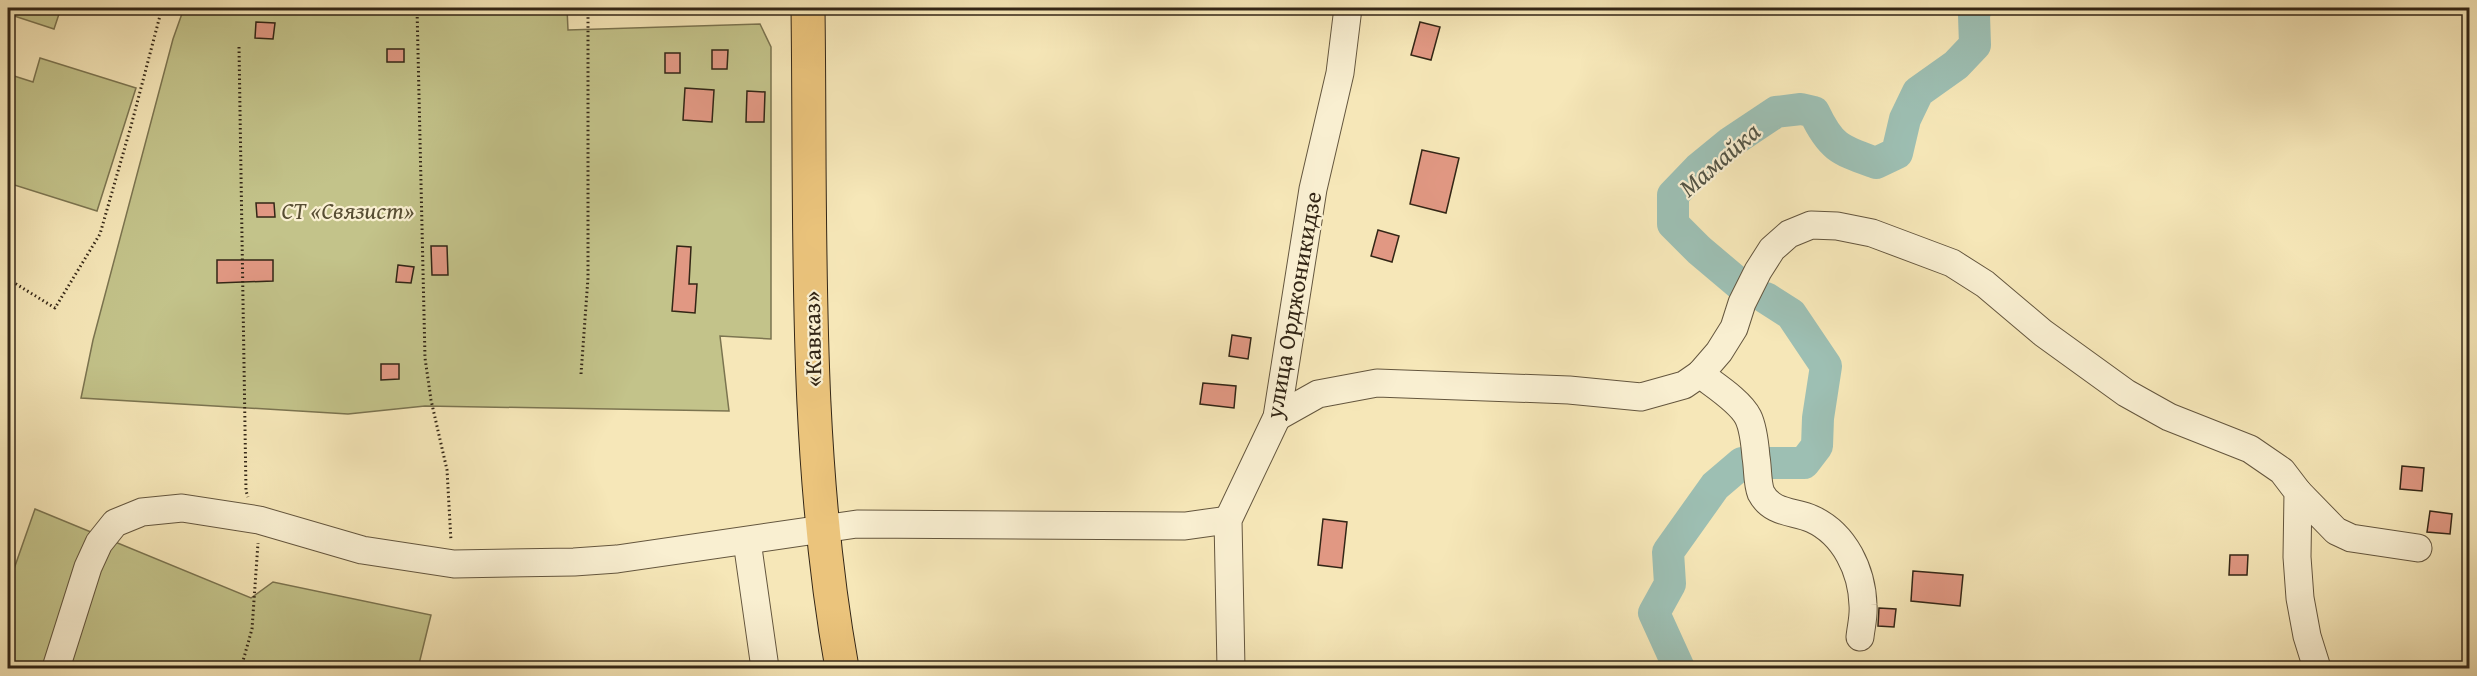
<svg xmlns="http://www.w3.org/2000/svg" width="2477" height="676" font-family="'Gentium Book Plus',serif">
	<rect width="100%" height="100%" fill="#f6e7b8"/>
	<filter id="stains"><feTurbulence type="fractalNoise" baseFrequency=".00333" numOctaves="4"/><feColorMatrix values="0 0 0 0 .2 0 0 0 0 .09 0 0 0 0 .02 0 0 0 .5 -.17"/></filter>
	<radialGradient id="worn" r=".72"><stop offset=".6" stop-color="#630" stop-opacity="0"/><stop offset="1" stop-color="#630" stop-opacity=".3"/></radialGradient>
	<g fill="#c3c38a" stroke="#7b7450" stroke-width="1.5">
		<path d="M8,8h53l-7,21 -46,-15z"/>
		<path d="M184,8h383l1,22 192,-6 11,23v292l-51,-3 9,75 -304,-5 -77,8 -267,-16 12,-58 80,-301z"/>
		<path d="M40,58l96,30 -39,123 -89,-28v-34l2,-10 -2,-1v-64l25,8z"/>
		<path d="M35,509l216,89 22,-16 158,33 -13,53h-410v-82z"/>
	</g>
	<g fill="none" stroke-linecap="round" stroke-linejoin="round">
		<g stroke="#9dbfb3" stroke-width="32">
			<path d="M1744,288l-45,-38 -26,-26v-29l25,-26 33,-27 45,-30 25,-3 13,3c17,36 26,38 62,51l21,-10 8,-34 13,-27 38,-27 19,-20 -1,-30 2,-7"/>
			<path d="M1679,668l-25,-55 16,-29 -2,-32 47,-66 27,-23h62l13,-17 1,-28 8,-52 -35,-52 -25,-16"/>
		</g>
	</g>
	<g fill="#e19883" stroke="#332616" stroke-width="1.5">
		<path d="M256,22l19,1 -2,16 -18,-1z"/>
		<path d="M1420,22l20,5 -9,33 -20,-5z"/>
		<rect x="387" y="49" width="17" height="13"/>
		<path d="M712,50h16l-1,19h-15z"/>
		<rect x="665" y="53" width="15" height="20"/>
		<path d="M685,88l29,2 -2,32 -29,-2z"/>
		<path d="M747,91l18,1 -1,30h-18z"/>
		<path d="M1422,150l37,8 -13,55 -36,-9z"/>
		<path d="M256,203h18l1,14h-18z"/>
		<path d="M1378,230l21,6 -7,26 -21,-6z"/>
		<path d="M431,246h16l1,29h-16z"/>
		<path d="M677,246l14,1 -2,37h8l-2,29 -23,-2z"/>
		<path d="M217,260h56v21l-56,2z"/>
		<path d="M398,265l16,2 -3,16 -15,-1z"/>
		<path d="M1232,335l19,3 -3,21 -19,-3z"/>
		<path d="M381,364h18v15l-18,1z"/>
		<path d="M1203,383l33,3 -2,22 -34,-4z"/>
		<path d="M2402,466l22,2 -2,23 -22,-2z"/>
		<path d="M2430,511l22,3 -2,20 -23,-2z"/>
		<path d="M1323,519l24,3 -5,46 -24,-3z"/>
		<path d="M2230,555h18l-1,20h-18z"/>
		<path d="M1913,571l50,4 -3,31 -49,-5z"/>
		<path d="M1879,608l17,1 -2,18 -16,-1z"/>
	</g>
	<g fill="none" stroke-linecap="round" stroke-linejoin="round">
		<g stroke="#64563e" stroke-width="29">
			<g id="minor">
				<path d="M1700,374c14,11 40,27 48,43 5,10 7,28 8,40 2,11 1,26 5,36 11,21 33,18 51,26 33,15 50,52 51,86 1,11 -2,22 -3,32"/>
				<path d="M1277,417l41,-23 59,-11 192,7 72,7 43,-12 16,-11 19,-22 15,-24 8,-25 16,-32 14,-22 17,-15 22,-9 26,1 35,7 80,30 33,21 58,49 83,60 43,24 81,32 32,22 16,21 -1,65 3,41 7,38 10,32"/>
				<path d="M2298,492l38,39 15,7 67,10"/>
				<path d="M747,541l18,127"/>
				<path d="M56,668l32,-101 11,-24 16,-20 27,-11 40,-4 77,12 103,30 92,14 120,-2 43,-3 240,-35 328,2 43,-6"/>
				<path d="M1231,668l-3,-148 49,-103 36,-228 27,-116 8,-65"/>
			</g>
		</g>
		<g stroke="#332616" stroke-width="35">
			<path id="highway" d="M808,8c3,220 -5,443 34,660"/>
		</g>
		<g stroke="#332616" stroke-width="3" stroke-dasharray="1.5 3" stroke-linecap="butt">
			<path d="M417,8l8,350 6,42 16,70 4,71"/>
			<path d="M239,47l7,444 2,6"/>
			<path d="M8,279l47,29 45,-74 31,-108 31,-118"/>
			<path d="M581,374l7,-96v-270"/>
			<path d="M241,668l11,-39 6,-86"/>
		</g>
		<use href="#minor" stroke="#f9efd1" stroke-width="27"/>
		<use href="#highway" stroke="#ebc47c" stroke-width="33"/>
	</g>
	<g text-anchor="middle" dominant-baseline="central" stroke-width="4.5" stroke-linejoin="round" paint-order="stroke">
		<g font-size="24" font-style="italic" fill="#574d33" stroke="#f9efd1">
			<text x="348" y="210">СТ «Связист»</text>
		</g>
		<g font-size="24" fill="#332616" stroke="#f9efd1">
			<text transform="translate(1293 305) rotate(-80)">улица Орджоникидзе</text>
			<text transform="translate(812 339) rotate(-91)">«Кавказ»</text>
		</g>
		<g font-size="26" font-style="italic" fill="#535445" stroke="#f9efd1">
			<text transform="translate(1719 159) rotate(-41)">Мамайка</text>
		</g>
	</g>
	<rect width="2477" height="676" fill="none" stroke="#f6e7b8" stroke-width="30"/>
	<rect x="9" y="9" width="2459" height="658" fill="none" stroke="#332616" stroke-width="3"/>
	<rect x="15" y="15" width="2447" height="646" fill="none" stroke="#332616" stroke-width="1.5"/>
	<rect width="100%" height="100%" filter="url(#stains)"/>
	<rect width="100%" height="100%" fill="url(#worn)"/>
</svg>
